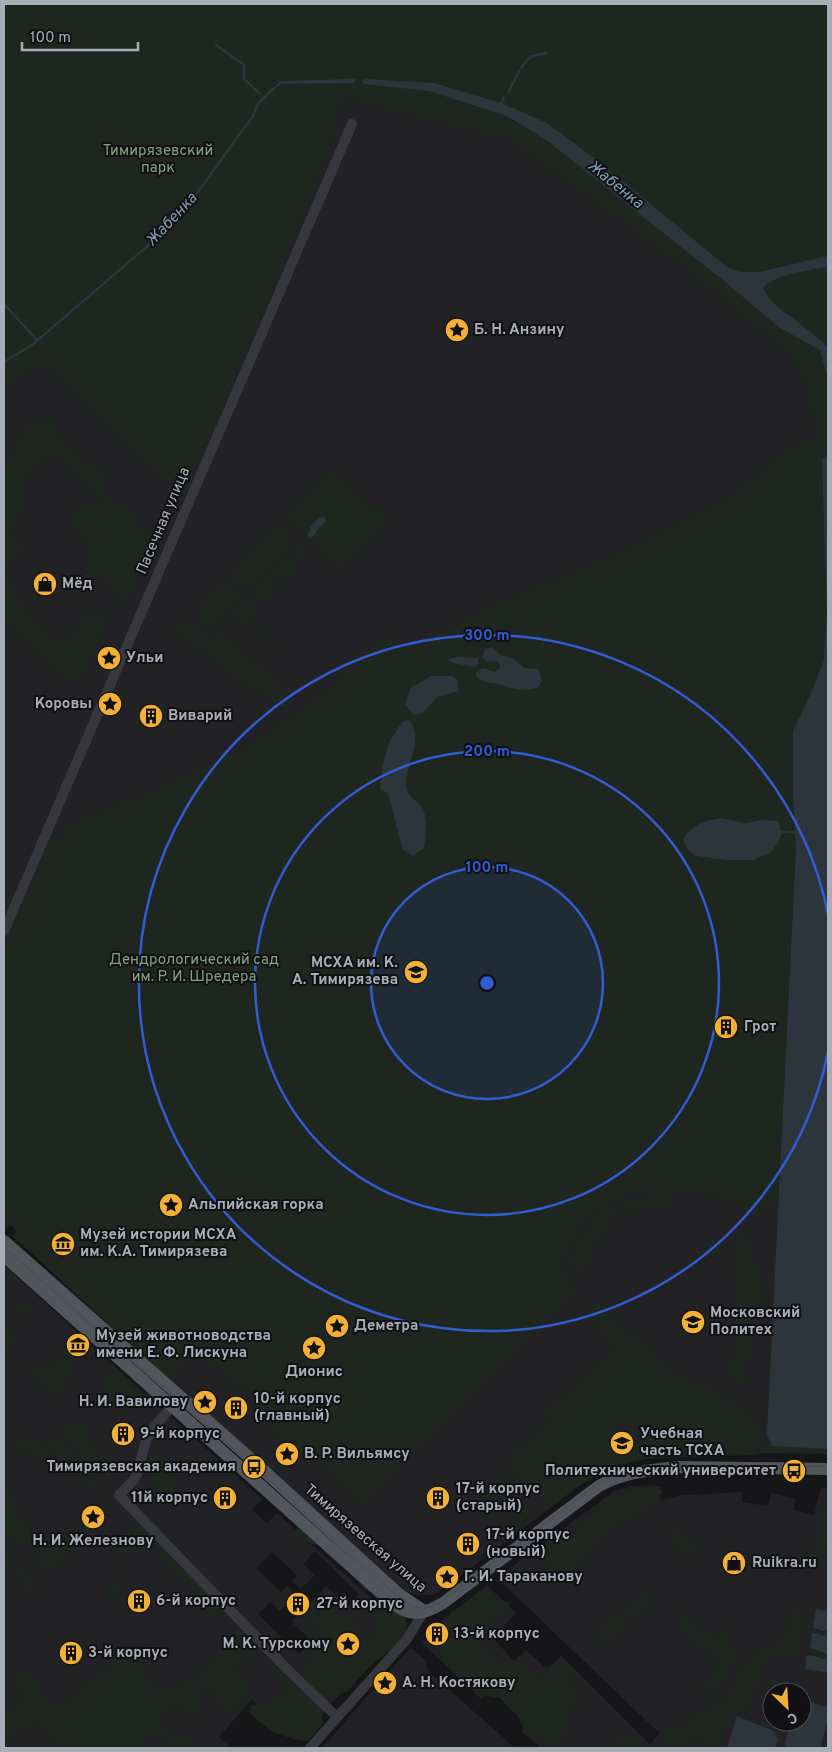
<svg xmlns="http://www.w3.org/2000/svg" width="832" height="1752" font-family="Overpass,sans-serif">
	<rect width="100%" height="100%" fill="#161618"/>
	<g fill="#222225" fill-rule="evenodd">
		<path d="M4,4h824v1450l-64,-1 -9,2 -97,3 -26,3 -16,5 -30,15 -143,108 -10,6h-18l-8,-4 -10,-8 -228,-204 -156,-143 4,-5 -13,-11z"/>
		<path d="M4,1265l142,130 3,-3 12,7 -4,5 105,95 -10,11 15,13 10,-10 112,101 2,20 -91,107 -48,-42 -33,38 12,11h-227zM315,1551l44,43 -11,12 -22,-20 -35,36 21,19 -13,13 -41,-40 12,-12 10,9 16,-16 -9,-9 -6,6 -25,-24 16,-16 25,23 -5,6 9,8 14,-14 -12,-11z"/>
		<path d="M654,1485l7,15 23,-5 59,-3 -1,10 26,4 3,-13 25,6 -2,11 20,5 7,-27h7v260h-287l-20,-17 8,-8 -36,-36 -12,12 -58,-55v-3l6,-6 2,-8 7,-2 7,-7 42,-33 29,28 -24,24 22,24 12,-11 21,19 14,-13 89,88 9,-11 -162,-155 117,-87 21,-5zM772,1692h30v30h-30z"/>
		<path d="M409,1649h4l13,12 1,9 88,78h-193z"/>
	</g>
	<g fill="#1e261f">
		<path d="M4,4h824v1448l-63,-1 10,-242 -23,3 -9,-7 -50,-15 -51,-1 -31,14 -25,16 -28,45 15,14 -5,7 7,7 -211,212 -46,-45 -4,4 6,6 -1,1 -50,-45 5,-5 -7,-7 -5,5 -9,-9 5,-6 -17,-17 -5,4 -9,-9 4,-4 -7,-7 -2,2 -5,-5 -2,2 -19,-18 -27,29 -156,-144 4,-5 -7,-6 -4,5 -2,-1v-277l49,-114 8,-1 7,-13 109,-44 72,-34 83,-60 46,-45 11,-3 8,7 34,-8 68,-35 124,-50 111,-57 43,-40 41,-21 -16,-60 -16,-23 -103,-85 -174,-127 -138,-33 -22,-8 -7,4 -9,38 -65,159 -86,197 -140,-132 -38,22z"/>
		<path d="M52,418c2,5 3,11 6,16 7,11 30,35 43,35l4,5 -1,14 4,6 18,12 18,23 14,-1 2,4 -9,15 -8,29 -16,25 -5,2c-6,-5 -7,-11 -11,-17 -6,-8 -17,-11 -25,-14l-2,-8 8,-12 -2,-10c-17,-10 -22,-18 -10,-36l18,-2 2,-8 -35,-33 -16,-7 -10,4 -14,19v24l-14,29 10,11v9l-12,9 -3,9 2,9 20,36 27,26 18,-4 8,-16 12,-8 -42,-25 2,-3 44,27h8l4,5 -28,63 -10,5 -67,-64v-151l25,-48z"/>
		<path d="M332,471l41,38 5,-4 10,10 -6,12 -41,41 -53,-49v-3l40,-44z"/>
		<path d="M276,526h6l10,9v6l-43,47h-7l-11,-9v-6z"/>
		<path d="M303,545l9,7 -9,9 -11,-11 5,-4z"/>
		<path d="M286,555h3l11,10 -18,18 -10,-9v-4z"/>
		<path d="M266,577h3l10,9 -17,18 -9,-9v-3z"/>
		<path d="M221,584h6l12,10 1,5 -28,27 -4,1 -12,-11 -1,-4z"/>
		<path d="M250,599l8,9 -9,10 29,27 -5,5 -34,-33 -8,8 -4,-2 -1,-3 19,-20z"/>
		<path d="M185,621l5,1 23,19 4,-4 -1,-5 5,-6h3l4,3 -4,3 71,68 -6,4 -4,5 -21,-19 -5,6 -89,-70z"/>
		<path d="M661,1193l13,2v4l-10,13 -4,1c-11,-8 -15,-3 -26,1 -9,-7 -13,-5 -22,0l-2,3 4,7 -15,14 -5,7 -5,16 -8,13 -7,-2c-10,-15 -5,-13 3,-26 6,-8 10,-19 16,-27 9,-11 54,-25 68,-26z"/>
		<path d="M743,1230l6,10 1,30 6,-8 9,20 -5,22v15l-4,-7 -3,-2c-9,13 -1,33 -4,49l-7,3 2,13 8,5 -7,6c-9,-1 -15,-4 -16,-14 0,-9 5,-21 7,-30 3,-25 4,-57 -6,-80l9,-19 -2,-8z"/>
		<circle cx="24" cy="1310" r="7"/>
		<path d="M598,1303l38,37h4l18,19 6,9 52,21 40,30c5,9 3,26 -1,36 -44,1 -97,-3 -138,11 -25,8 -45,25 -66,40l-41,-42 3,-3 -4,-5 42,-36 -7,-8 70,-60 -26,-40z"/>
		<path d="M4,1322l14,15 -14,16z"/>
		<path d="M65,1348h2c15,12 3,18 1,29 -1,3 0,6 1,9l-9,10 -3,1 -13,-11 -1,-4h-3l-6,-5 -5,-10 3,-3 6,1 5,3 4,-5 7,1 6,-2v-9z"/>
		<path d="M111,1373l7,1 11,12 13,9 -11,13 -11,5c-13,-12 -17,-15 -18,-33z"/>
		<path d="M84,1422l6,5 -2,10 8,14 17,21 1,8 -14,-8 -37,-38 -2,-5 5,-4 12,3z"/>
		<path d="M26,1434l17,12 15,-6 46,50 -2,3 -3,-1 -10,-10 -13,-8 -7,-12 -15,-10h-8l-13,10 -3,-9 -11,-2 -2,-9z"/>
		<path d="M158,1452l9,13 3,10 8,6 -4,11h-17l-3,-12 -6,-4v-19l4,-4z"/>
		<path d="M498,1474l20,21 -24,22 -19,-21z"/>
		<path d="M4,1482c11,10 7,21 14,32 5,8 11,12 15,20l-2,6 -11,4 -10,-6 -6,-10z"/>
		<path d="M642,1486l17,1 3,4c-12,25 -44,29 -62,46 -7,6 -10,16 -16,22 -6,7 -19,11 -27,15l-11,-12 -3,-12 30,-19 16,-16 25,-18z"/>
		<path d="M528,1506l6,5 -24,23 -5,-6z"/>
		<path d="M822,1509l6,1c0,19 0,42 -11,59h-4l-2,-6 7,-27 1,-23z"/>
		<path d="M669,1523l26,21 2,6 -2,3 -7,1 -11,-3 -5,-14 -6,-4z"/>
		<path d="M297,1526l102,85 7,8 1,10 -9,14 -32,27 -18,21 -21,7 -10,10 7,14 -16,19c-24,-2 -43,-11 -59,-29l2,-7 18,-2 16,-12 -2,-10 -10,-14 2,-3 16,17 10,-3 3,-11 16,-16 -1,-22 -10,-4 -2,-4 6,-14 15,-10 6,15 9,7 7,-1 8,6 1,15 8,1 9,-10 -1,-15 5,-3c-2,-14 -3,-18 -17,-23 -7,-14 -20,-20 -31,-30 -5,-4 -9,-10 -14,-14l-13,-2 -9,-8z"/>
		<path d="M85,1527l5,8 -35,34 -14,-4 -7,-10 2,-7 4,-3c18,4 25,-6 36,-17z"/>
		<path d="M136,1528h10l13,12 15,21 16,12 42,45 -2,5 -11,-8 -11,-3 -6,-5 -10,-22 -21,-12 -8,-16 -15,-19 -11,4 -11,12 -11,1 4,-10z"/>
		<path d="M4,1553l30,25 5,7 -5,4h-9l-11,-25h-10z"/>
		<path d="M117,1579l6,1c2,9 -3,13 -10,19l-6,-2 -2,-5c3,-6 6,-10 12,-13z"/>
		<path d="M479,1591l13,1 8,10h8l2,6 -9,8 -10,4 -11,14c4,24 8,24 30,31l6,-3 7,1 8,13h14l11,-11 11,-1 12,12 -4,1 -8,-2 1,6 9,7 2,9 -15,20 2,16 -11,14 -29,-13 -8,-17 -18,-19 -19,-3 -4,-6 -15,-9 -21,-24v-6l10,-8 6,-9 -8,-15 3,-7 10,-3z"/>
		<path d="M651,1592l3,9 -24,16 -10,17 -22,12 -2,-8 11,-17 20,-10 17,-18z"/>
		<path d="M804,1607l1,18 -9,35 -24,-6 -8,9 -2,17 -6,6 -6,12 5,1 1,4c-23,15 -33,14 -33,45h-17l-1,-6 -16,-4 -11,10h-14l1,-8 -1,-5 5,-7 15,-3 34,-22 4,2 4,-2 13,-30 19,-22 27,-10 3,-20 5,-11z"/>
		<path d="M685,1614l5,6 20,17 8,-1 10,-8c11,37 8,42 -21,66l-8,-1 20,-29c-7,-15 -12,-12 -23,-22 -8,-7 -15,-15 -21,-24z"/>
		<path d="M238,1634l12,3 5,8 -1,6 -20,16 17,23 -1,6 -22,15 -7,-7 -7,-15 -8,-3 -11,7 5,12 -7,12 -10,-5 -9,-10 -8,6 -9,13 22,19 12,-3 3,11h-26l-3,-12 -18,-2 -9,14h-79l-2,-10 -20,-15 -17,9 -16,4v-25l18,-5 -5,-36 11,-1 24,39 13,-2 5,-10 14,-7 33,-29 14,-2 18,13 -1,8 2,8 7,4 7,-6 14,6 7,-10 18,-5 6,-14 13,-7z"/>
		<path d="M631,1733l11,12v3h-30l6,-10z"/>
	</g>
	<g fill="#2c353c">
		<path d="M355,79v4l-73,1 -9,5 7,-8z"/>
		<path d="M365,79l69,4 67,20 46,20 55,41 125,103 14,5h18l69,-16v11c-17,3 -53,7 -65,21 9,18 25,26 40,38 9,7 17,14 25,21v32l-8,-29 -40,-22 -56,-47 -175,-139 -42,-26 -78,-25 -65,-7 -2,-3z"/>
		<path d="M828,455v994l-56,-3 -5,-11 29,-586 -3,-55v-63l19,-40 12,-31 3,-48 -5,-153z"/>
		<path d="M322,517l3,1 1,4 -7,6 -5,8 -5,1c-2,-7 6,-18 13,-20z"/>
		<path d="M492,647l8,8 14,4 10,9 15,1 3,13 -5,6c-18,5 -26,-1 -43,-5 -8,-1 -12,-1 -18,-7v-4l7,-4 11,4 5,-3 1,-5 -3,-3 -9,1 -6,-4 3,-9z"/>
		<path d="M457,657l21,1v6l-3,3 -18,-3 -10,-4z"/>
		<path d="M432,676h21l5,5v10l-21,6 -14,16 -10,2 -8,-11 6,-17z"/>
		<path d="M409,720c15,18 -1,40 -3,60 -1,19 11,18 17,29 5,13 3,26 1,39l-11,8 -10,-6 -15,-56 -8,-5 3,-25 6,-22 13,-20z"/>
		<path d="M721,818l24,5 18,-3 15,1 4,11 -3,9 -8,11 -17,8h-27l-31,-4 -8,-6 -5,-10c8,-16 22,-19 38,-22z"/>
		<path d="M818,1609l10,3v20l-15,-4 3,-18z"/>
		<path d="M813,1633l15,3v18l-18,-6 2,-14z"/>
		<path d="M809,1655l19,5v13l-22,-4 -1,-2 1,-11z"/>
		<path d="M802,1699l26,9v10l-8,30h-36l6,-26h12z"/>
		<path d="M737,1716l37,15 4,8 -3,9h-48z"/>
	</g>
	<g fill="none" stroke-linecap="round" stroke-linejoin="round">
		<g stroke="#2c353c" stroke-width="2.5">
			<path d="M216,45l28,20v14l15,14"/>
			<path d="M521,68l9,-11 16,-4"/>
			<path d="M509,91l10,-20"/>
			<path d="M500,105l4,-7"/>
			<path d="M4,304l33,36"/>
			<path d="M4,362l28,-17 119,-102 46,-50 56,-77 5,-12 16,-16"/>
			<path d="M782,832h14"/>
		</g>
		<g stroke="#37383d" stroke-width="10">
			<path d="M4,931l348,-807"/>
			<path d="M177,1401l-20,22 -11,17 -9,34 -3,6 -15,15 169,175 49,47"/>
			<path d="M310,1748l97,-109 17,-28"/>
		</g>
		<g stroke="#53555c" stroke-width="12">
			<path d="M4,1241l246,217 149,136 25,17"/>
			<path d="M4,1256l387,346c19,16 32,13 52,1l156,-117c24,-14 52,-16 79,-19l150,2"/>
		</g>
		<path stroke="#4a4c52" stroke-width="1" d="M4,1249l14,10 236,208 143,129c14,12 25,16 43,7l159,-120c23,-15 55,-16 81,-18l148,1"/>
	</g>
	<circle cx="487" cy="983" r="116" fill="#325cd3" fill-opacity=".12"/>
	<g fill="none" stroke="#325cd3" stroke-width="2.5">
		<circle cx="487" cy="983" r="116"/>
		<circle cx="487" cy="983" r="232"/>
		<path d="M828 1052A348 348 0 1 1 828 914"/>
	</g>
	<defs>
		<g id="sight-disc" transform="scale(1.25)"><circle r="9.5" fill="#f2b134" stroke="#111113"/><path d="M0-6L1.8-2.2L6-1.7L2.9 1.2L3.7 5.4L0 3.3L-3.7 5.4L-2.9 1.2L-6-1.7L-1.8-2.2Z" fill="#111"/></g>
		<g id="shop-disc" transform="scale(1.25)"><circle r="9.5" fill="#f2b134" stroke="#111113"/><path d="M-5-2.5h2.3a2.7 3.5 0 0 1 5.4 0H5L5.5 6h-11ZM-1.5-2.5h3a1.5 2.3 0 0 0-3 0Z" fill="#111"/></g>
		<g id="building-disc" transform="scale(1.25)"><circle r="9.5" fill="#f2b134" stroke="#111113"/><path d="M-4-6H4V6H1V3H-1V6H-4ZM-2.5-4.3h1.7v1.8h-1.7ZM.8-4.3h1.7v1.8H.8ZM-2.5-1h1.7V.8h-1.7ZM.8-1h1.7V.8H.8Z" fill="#111"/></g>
		<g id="university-disc" transform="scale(1.25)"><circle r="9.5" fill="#f2b134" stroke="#111113"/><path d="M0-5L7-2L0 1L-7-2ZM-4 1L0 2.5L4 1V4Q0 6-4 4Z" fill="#111"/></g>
		<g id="museum-disc" transform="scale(1.25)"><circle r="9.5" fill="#f2b134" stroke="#111113"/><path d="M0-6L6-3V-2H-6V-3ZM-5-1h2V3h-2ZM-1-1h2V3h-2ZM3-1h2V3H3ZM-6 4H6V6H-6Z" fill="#111"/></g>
		<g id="bus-disc" transform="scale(1.25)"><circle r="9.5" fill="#f2b134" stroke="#111113"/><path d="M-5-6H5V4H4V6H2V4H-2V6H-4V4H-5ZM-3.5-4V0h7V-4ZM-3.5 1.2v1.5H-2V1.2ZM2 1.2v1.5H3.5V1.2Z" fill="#111"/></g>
	</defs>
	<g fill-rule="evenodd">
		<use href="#sight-disc" x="457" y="330"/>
		<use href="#shop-disc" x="45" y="584"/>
		<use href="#sight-disc" x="109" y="658"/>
		<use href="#sight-disc" x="110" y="704"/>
		<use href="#building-disc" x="151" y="716"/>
		<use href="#university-disc" x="416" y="972"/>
		<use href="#building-disc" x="726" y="1027"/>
		<use href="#sight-disc" x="171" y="1205"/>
		<use href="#museum-disc" x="63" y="1244"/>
		<use href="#university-disc" x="693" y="1322"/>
		<use href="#sight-disc" x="337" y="1326"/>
		<use href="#museum-disc" x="78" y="1345"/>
		<use href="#sight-disc" x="314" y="1348"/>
		<use href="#sight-disc" x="205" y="1402"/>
		<use href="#building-disc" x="236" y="1408"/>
		<use href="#building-disc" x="123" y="1434"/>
		<use href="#university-disc" x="622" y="1443"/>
		<use href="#sight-disc" x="287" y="1454"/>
		<use href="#bus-disc" x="254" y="1467"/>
		<use href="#bus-disc" x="794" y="1471"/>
		<use href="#building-disc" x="225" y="1498"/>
		<use href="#building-disc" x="438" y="1498"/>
		<use href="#sight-disc" x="93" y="1517"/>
		<use href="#building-disc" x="468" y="1544"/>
		<use href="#shop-disc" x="734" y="1563"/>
		<use href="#sight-disc" x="447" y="1577"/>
		<use href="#building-disc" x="139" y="1601"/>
		<use href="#building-disc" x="298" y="1604"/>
		<use href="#building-disc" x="437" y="1634"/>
		<use href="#sight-disc" x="348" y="1644"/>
		<use href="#building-disc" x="71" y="1653"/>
		<use href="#sight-disc" x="385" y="1683"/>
	</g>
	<g text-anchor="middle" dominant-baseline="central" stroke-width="4" stroke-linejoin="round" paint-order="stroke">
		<g font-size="15" fill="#7fa381" stroke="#111113">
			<text x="158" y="151">Тимирязевский<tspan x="158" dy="17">парк</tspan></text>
			<text x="194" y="960">Дендрологический сад<tspan x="194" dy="17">им. Р. И. Шредера</tspan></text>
		</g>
		<g font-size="15" font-weight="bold" fill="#a8adb8" stroke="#111113" text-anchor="start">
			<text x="474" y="330">Б. Н. Анзину</text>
			<text x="62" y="584">Мёд</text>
			<text x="126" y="658">Ульи</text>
			<text x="92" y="704" text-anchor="end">Коровы</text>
			<text x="168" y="716">Виварий</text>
			<text x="398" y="963" text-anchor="end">МСХА им. К.<tspan x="398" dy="17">А. Тимирязева</tspan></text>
			<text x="744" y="1027">Грот</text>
			<text x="188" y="1205">Альпийская горка</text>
			<text x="80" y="1235">Музей истории МСХА<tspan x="80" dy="17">им. К.А. Тимирязева</tspan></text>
			<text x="710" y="1313">Московский<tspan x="710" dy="17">Политех</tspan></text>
			<text x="354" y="1326">Деметра</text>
			<text x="96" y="1336">Музей животноводства<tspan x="96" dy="17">имени Е. Ф. Лискуна</tspan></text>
			<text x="314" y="1372" text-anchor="middle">Дионис</text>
			<text x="254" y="1399">10-й корпус<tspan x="254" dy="17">(главный)</tspan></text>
			<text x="188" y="1402" text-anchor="end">Н. И. Вавилову</text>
			<text x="140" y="1434">9-й корпус</text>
			<text x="640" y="1434">Учебная<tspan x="640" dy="17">часть ТСХА</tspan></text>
			<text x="304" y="1454">В. Р. Вильямсу</text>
			<text x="236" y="1467" text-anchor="end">Тимирязевская академия</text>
			<text x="776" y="1471" text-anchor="end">Политехнический университет</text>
			<text x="456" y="1489">17-й корпус<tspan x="456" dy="17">(старый)</tspan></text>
			<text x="208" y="1498" text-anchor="end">11й корпус</text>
			<text x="486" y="1535">17-й корпус<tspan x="486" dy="17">(новый)</tspan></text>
			<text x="93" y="1541" text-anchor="middle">Н. И. Железнову</text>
			<text x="752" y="1563">Ruikra.ru</text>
			<text x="464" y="1577">Г. И. Тараканову</text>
			<text x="156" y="1601">6-й корпус</text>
			<text x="316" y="1604">27-й корпус</text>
			<text x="454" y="1634">13-й корпус</text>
			<text x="330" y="1644" text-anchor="end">М. К. Турскому</text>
			<text x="88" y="1653">3-й корпус</text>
			<text x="402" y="1683">А. Н. Костякову</text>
		</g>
		<g font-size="15" fill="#a8adb8" stroke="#111113">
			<text transform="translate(164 521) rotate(-67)">Пасечная улица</text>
			<text transform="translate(365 1539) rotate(41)">Тимирязевская улица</text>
		</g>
		<g font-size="16" font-style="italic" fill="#7f9bb3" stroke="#111113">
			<text transform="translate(615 185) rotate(39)">Жабенка</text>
			<text transform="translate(172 220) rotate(-47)">Жабенка</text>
		</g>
	</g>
	<circle cx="487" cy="983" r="8" fill="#325cd3" stroke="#111113" stroke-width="2.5"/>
	<g font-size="15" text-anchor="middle" font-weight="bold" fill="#325cd3" stroke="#111113" stroke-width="4" stroke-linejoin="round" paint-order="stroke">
		<text x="487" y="640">300 m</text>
		<text x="487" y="756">200 m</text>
		<text x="487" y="872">100 m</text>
	</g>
	<rect width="832" height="1752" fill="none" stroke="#a8adb8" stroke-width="10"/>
	<g transform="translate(787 1707) rotate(155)"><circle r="24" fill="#111113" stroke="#4d4f55"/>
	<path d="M0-4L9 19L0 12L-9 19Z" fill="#f2b134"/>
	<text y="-8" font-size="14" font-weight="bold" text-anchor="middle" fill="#a8adb8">С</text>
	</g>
	<path d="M22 42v8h116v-8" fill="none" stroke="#a8adb8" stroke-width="2.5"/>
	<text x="30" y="42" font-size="15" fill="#a8adb8" stroke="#111113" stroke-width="4" paint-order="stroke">100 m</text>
</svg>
